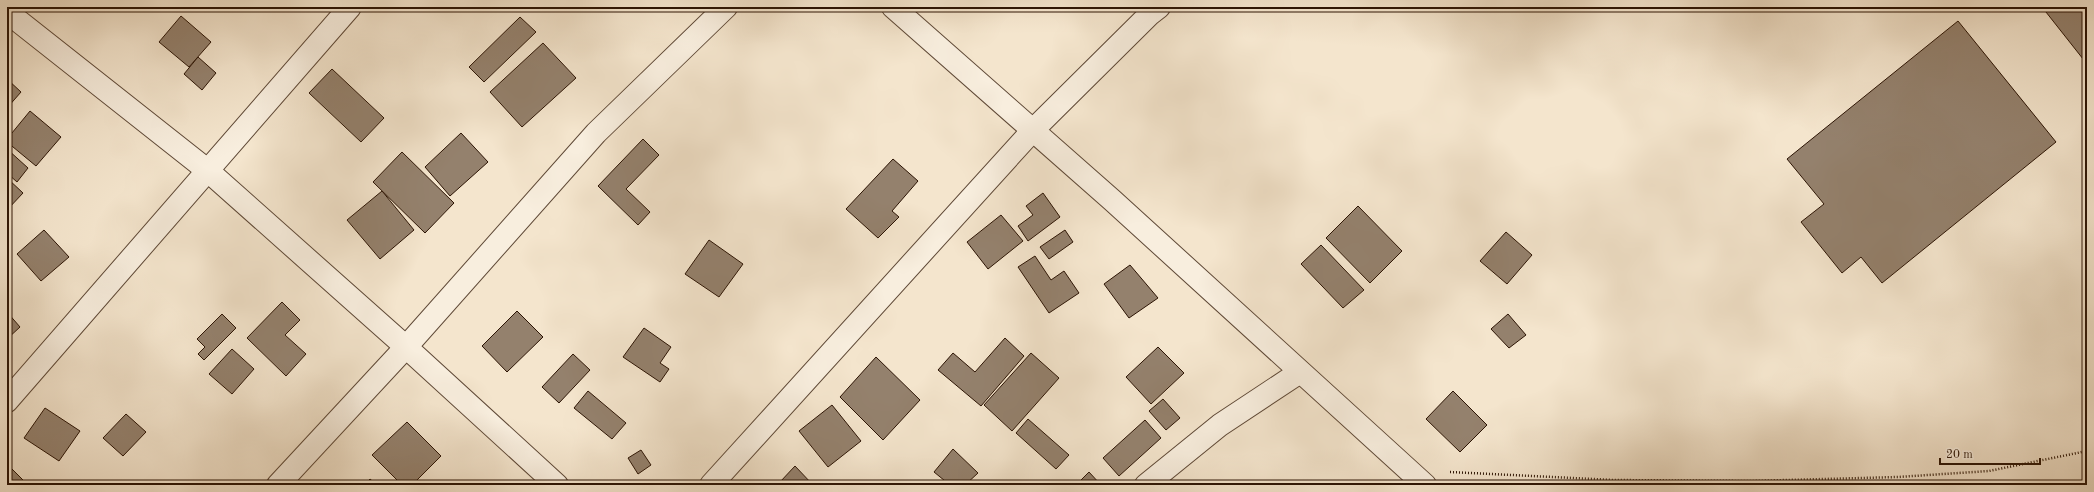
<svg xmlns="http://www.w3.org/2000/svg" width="2094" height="492" font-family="'Old Standard TT',serif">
	<rect width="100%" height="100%" fill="#f4e5cd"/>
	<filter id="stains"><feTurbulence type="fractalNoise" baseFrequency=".005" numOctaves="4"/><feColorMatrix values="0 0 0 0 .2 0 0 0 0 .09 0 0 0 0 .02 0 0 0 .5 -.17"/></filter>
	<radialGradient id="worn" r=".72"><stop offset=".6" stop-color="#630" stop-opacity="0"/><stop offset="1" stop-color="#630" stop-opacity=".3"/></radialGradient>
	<g fill="#94816d" stroke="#2c1404">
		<path d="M2042,7h45v57z"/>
		<path d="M181,16l30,26 -22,25 -30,-25z"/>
		<path d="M520,17l16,15 -52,50 -15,-15z"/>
		<path d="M1958,21l98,121 -174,141 -21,-26 -19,16 -41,-51 23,-18 -37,-45z"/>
		<path d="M543,43l33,35 -54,49 -32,-35z"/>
		<path d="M198,57l18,16 -14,17 -18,-16z"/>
		<path d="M332,69l52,49 -23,24 -52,-49z"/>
		<path d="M7,79l14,13 -14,16z"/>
		<path d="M30,111l31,26 -25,29 -29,-24v-3z"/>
		<path d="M461,133l27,29 -38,34 -25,-29z"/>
		<path d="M643,139l16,16 -33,34 24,23 -12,13 -40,-39z"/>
		<path d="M7,149l21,19 -11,14 -10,-9z"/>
		<path d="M402,152l52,51 -29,30 -52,-51z"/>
		<path d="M893,159l25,22 -26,30 7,6 -21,21 -32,-29z"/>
		<path d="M7,178l16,15 -16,17z"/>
		<path d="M382,191l32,39 -34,29 -33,-39z"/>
		<path d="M1043,193l17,24 -32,24 -10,-15 15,-11 -7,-9z"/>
		<path d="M1358,206l44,45 -32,32 -44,-45z"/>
		<path d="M1001,215l22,26 -35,28 -21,-27z"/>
		<path d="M44,230l25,27 -28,24 -24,-27z"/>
		<path d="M1065,230l8,12 -24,17 -9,-12z"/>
		<path d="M1506,232l26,23 -25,29 -27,-23z"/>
		<path d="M709,240l34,24 -24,33 -34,-23z"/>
		<path d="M1321,245l43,45 -21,18 -42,-44z"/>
		<path d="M1035,256l16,24 13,-9 15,22 -30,20 -31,-46z"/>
		<path d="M1130,265l28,33 -29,20 -25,-34z"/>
		<path d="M282,302l18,18 -15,15 21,19 -20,22 -39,-38z"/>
		<path d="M517,311l26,26 -36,35 -25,-26z"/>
		<path d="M7,312l13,15 -13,12z"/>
		<path d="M222,314l14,14 -32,32 -6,-6 7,-7 -8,-8z"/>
		<path d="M1508,314l18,21 -17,13 -18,-19z"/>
		<path d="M644,328l27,19 -11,16 9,6 -9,13 -37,-25z"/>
		<path d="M1005,338l19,18 -43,50 -43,-36 15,-17 22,19z"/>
		<path d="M1158,347l26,26 -33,31 -25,-27z"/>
		<path d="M232,349l22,20 -22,25 -23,-20z"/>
		<path d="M1031,353l28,25 -47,53 -28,-26z"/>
		<path d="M573,354l17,16 -31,33 -17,-16z"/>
		<path d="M876,357l44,43 -37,40 -43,-43z"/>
		<path d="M588,391l38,32 -14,16 -38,-31z"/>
		<path d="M1453,391l34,34 -27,27 -34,-33z"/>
		<path d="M1163,399l17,19 -14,12 -17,-19z"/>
		<path d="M832,405l29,36 -33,26 -29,-36z"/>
		<path d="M45,408l35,23 -21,30 -35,-23z"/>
		<path d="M126,414l20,18 -23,24 -20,-18z"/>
		<path d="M1028,419l41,36 -13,14 -40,-36z"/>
		<path d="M1145,420l16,18 -42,38 -16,-18z"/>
		<path d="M407,422l34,34 -29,29h-10l-30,-30z"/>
		<path d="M953,449l25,24 -13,12h-15l-16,-13z"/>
		<path d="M641,450l10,15 -13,9 -10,-16z"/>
		<path d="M7,464l21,21h-21z"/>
		<path d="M795,466l18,19h-30l-3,-3z"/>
		<path d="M1089,472l12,13h-25z"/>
		<path d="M370,479l7,6h-13z"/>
	</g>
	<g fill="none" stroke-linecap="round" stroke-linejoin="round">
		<g stroke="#5e4836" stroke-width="24">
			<g id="minor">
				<path d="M893,7l219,193 313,285"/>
				<path d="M7,12l200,158 199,177 151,138"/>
				<path d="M7,401l343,-394"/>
				<path d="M278,485l128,-138 190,-214 130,-126"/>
				<path d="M711,485l322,-355 117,-116 9,-7"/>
				<path d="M1146,485l74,-60 80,-53"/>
			</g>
		</g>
		<path stroke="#2c1404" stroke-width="2.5" stroke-dasharray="1 2" stroke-linecap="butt" d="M1450,472l164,8 136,1 148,-4 91,-6 98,-20"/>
		<use href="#minor" stroke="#f8eede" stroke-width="22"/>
	</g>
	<rect width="2094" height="492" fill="none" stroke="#f4e5cd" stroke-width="24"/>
	<rect x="8" y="8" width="2078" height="476" fill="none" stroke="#2c1404" stroke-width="2"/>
	<rect x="12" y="12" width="2070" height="468" fill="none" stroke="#2c1404"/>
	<path d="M1940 458v6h100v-6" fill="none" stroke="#2c1404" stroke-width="2"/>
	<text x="1946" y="458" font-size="12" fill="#2c1404" stroke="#f8eede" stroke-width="3" paint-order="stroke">20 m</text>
	<rect width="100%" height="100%" filter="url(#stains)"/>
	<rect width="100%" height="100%" fill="url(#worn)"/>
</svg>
